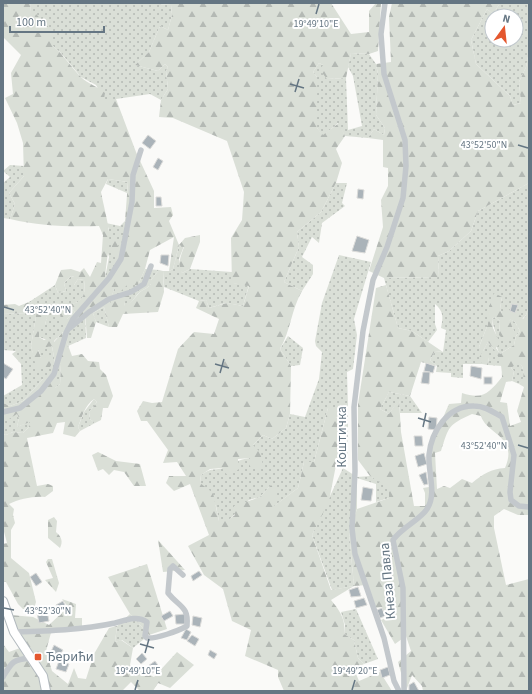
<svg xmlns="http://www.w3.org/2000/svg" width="532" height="694" font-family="'Source Sans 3',sans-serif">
	<defs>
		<pattern id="grass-dots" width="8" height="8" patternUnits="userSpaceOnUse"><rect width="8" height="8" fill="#dadfd7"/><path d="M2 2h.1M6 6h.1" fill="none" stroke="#b4b9b4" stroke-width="1.8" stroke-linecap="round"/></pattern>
		<pattern id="forest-firs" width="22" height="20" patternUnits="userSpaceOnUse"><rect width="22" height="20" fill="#dadfd7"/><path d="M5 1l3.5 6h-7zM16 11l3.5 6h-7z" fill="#b4b9b4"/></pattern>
	</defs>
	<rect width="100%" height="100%" fill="#fafaf8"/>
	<g fill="url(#grass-dots)" fill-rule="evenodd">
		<path d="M31,3h111l29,2 1,10 -4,15 -8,-4 -11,26 -14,13 23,6 7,-7 3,3 -2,4 2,18 -7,11 -11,-6 -34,5 -10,5 -10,-19 -15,-8 -20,-24 -8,-7 -23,-34z"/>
		<path d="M500,3h29v48l-3,16 -7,15 2,21 -8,2 -3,-9 -34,-32 -5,-24 16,-31 6,5zM492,16h24v24h-24z"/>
		<path d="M351,53l18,1 7,10 2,10 -2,41 9,13 -1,7 -10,-6 -6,9 -23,-2 -7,-13 -15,13 -6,-8v-51l-4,-5 6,-9 4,2 4,14 19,-1 2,52 14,-4 -9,-50 -5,-9z"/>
		<path d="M10,165l14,1v10l-15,17 6,11 -5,15 -7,-1v-35l7,-6 -7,-6z"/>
		<path d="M108,179l20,3 -1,11 -21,-9z"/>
		<path d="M336,183h11l-5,20 3,3 -23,17 -3,20 -7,-6 -10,20 11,8v9l-11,17 -18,-9 15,-35 -2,-15 24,-20z"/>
		<path d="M529,183v123l-3,9 -4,4 -20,-6 -2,-4 2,-12 -14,13v14l-9,23 4,4 5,-9 11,13 3,11 -14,-1 1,-8 -7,5v2h-19v14l-12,-1v-4l-15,-1 1,-6 -7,-6 5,-9 8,1 3,-22 -5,-2c2,-11 3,-16 -6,-24v20l2,6 -9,12 -16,-11 -14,-3 -14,-50 55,-1 -1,-21 11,-5 22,-20 7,-20z"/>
		<path d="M125,221l5,7c-5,20 -10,37 -22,54l-3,-4 4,-21 -2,-7 2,-11v-10l-3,-6 14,3z"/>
		<path d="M179,245l5,1 -5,13 3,14 8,-4 42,3 1,11 16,2 -6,21 -17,-3 -17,5 -3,-8 -7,1 -35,-14 -1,-16h6l4,-2z"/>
		<path d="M339,255l32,7 -17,57 3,16 -4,34 -6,3 1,35 -12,11 -8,-10 -14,54h-10l-6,26 -25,19 -2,-22 -11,12 -11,3 -22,22 -8,-1 -3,-15 -16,-23 1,-8c11,-8 12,-4 22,-7 11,-4 13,-8 27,-10v11l3,-24 10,-10 9,4 14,-11 4,-14 15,3 14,-38 3,-27 -6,-6 -1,-5 7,-38z"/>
		<path d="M145,269l14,1 -8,10v4c-3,4 -7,5 -11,8 -6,5 -8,12 -15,15l-1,-5 -15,2 5,-15 13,-4h11z"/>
		<path d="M71,276l3,1v8l4,-6 6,1c4,26 -12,26 -32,23 -7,4 -15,1 -23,-1l26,-17 3,8 8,-2 -2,-8z"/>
		<path d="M55,307l16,2 4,3 -8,7 -3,8 21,-15 1,26 -18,8 -5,-14 -10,10 -14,-5v-12h6l3,-13z"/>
		<path d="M104,307l5,20 -13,-5 -3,-9z"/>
		<path d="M37,310l-6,36 6,21 4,-9 -3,-10 14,-2 3,17 6,1 -1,20 -6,5 -11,-10 -20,22 -13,5 -7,-3v-7l19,-11 -1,-21 -9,-10 4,-3 -13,-1v-36l27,-1z"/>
		<path d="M495,317l5,4 -1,14 15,-4 -6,-13 7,4 5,9 -4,5 -2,9 -14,9c-5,-7 -2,-11 -4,-19 -1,-6 -3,-9 -4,-16z"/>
		<path d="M288,336l15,12 -3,17 -9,1 -11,-17z"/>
		<path d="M518,362l4,4 2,8v6l-5,4 -7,-3 2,-10 -3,-3z"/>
		<path d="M389,392l21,4 12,17h-22l-1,-13 -10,14 -9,-5z"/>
		<path d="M94,399l3,3 -8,10 1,7 5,4 -15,8 -2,-4 6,-15z"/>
		<path d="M17,414l2,4 -2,9 14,-6 -2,6 -6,6 -10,-1 -7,3 -3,-1v-16z"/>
		<path d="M343,468l14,9 13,-1 19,10 2,6 -2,6 -13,4v-18l-19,-6v31l-8,23 5,54 -22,4 -20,-55z"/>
		<path d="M356,609l22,50 -14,5 -6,-6 -4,-18 -10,-6 1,-9 -4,-13z"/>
		<path d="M130,614l19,21 -16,13 -11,-8 -7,2 2,-16z"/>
	</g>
	<g fill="url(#forest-firs)" fill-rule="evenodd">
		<path d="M3,3h28l-1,9 6,2 16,17 1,15c11,9 18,21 28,31 7,7 16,9 24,16l-1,6h12l20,53 18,39v17l17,-1 2,8 -4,6 10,24 6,-7 15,-3v7l-10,27 -8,4c-5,-9 -1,-18 2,-26l-5,-2 -6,24 -4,2 5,-34 -24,13 -5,19 -7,16h-11l-6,6 -7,-2 -4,14 13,-10 8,1 -2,5 -5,3 1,4c7,-3 10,-9 15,-14 4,-3 8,-4 11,-8v-4l8,-10 4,1 1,21 -6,20 -35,2 -6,13h-8l-5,-20 -11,6 3,9 -5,16h-4l-2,-26 -13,12 -8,3 -3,-7 -1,-6 5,-1 2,6 8,-7 -4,-3 -16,-2 -7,5 -3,13 -6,1v11l5,3 5,-2 5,4 9,-10 9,24 10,-2 6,7 11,1 1,7 6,6 7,21 -5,12h-5l-2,12 -6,3 -5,-4 -1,-7 8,-10 -3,-3c-9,6 -12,18 -16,28l2,4 -5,6 -12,-3 2,-12 -8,1 -4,10 -26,5 10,48 11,-2 5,2v5l-8,6c-12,-1 -26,2 -36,7l5,5 -1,6 2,8 -4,7v28l18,15 7,29 -2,7h-11l-5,-5 -12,-22h-3v-38l4,-1 -4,-15v-94l3,1 7,-3 10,1 6,-6 1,-5 -13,5 2,-9 -2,-4 -8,5 -5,-1 -1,-15 7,3 13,-5 20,-22 12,-1v10l5,-4 1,-20 -6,-1 -3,-17 -14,3 3,9 9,-2 2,7 -3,6 -13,-2 -5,-21 6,-36 -7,3 -27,1v-9l12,-1 4,2c3,-1 7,-3 10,-4 8,0 15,6 23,1 19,3 36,3 32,-23l-6,-1 -4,6 -2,-3 2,-5 -3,-1 -7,7 2,8 -8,2 -3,-8 6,-15 10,-1 9,3 4,-4 6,9 7,-15 4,1 2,-28 -4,-9c-31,1 -59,0 -89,-7l5,-15 -6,-11 15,-17 -1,-33 -6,-20 -12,-25 8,-4 -2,-21 10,-18 -18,-18zM108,179l20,3 -3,39 5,7 -9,9 2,19 -4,2v-11l-5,-10h-2v11l6,19 -10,15 -3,-4c1,-16 5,-31 4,-46 -1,-10 -6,-29 -8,-40z"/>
		<path d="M142,3h189l20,31 18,-2v-21l7,-8h5l-3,48 -9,3 -18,-1 -5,25 -19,1 -7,-9 3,-5 -4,-2 -6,9 4,5v51l6,7 16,-12 6,13 -9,13 6,14 -6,20 -15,29 -24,20 2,15 -15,35 18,9c-11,19 -11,39 -22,58l11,17 -1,48 -4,14 -14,11 -9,-4 -10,10 8,8 2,14 -14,2 1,-11 -12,1 1,10 -11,7 -6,-8 -12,1 -9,6 -1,8 13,10 6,28h8l8,-6 -1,-9 26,-9 11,-12 6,5 -3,16 24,-18 6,-26h10l14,-54 7,1 1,9 12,-11v46l-11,7 -8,41 -17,34 19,55 23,-4 -5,-54 8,-23 32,-11v-10l-19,-12 -12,-16v-56l18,-116 10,-3 12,43 14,3 31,21 -8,-1 -5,9 7,6 -16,-4 -11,34 -21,-4 -9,17 9,5 10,-15 2,33 13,74h11v-13l-2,-5 6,-1 -2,-33 22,-50 12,-1 1,-10c21,7 27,0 40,-16 0,-15 -4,-24 -14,-35l-5,9 6,6 -1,8 -6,-1 -3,-6 3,-6 -3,-5 9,-23v-14l6,-17 8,4 -2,12 2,4 6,-3 10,2 5,7 3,-4 3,-9v209h-11l-14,-6 -10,7v12l12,57 23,-6v112h-106l-1,-5 -10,-11 -6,16 -8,-29 13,-11 -5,-15 -11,8 -14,-24 5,-2 -4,-11 -6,1 -9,-23 -13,1 -23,14c9,11 15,19 13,34l10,6 4,18 6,6 -10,5 5,12 21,-9 12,19h-108l-6,-14v-7l-33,-14 6,-26 -19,-9 -9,-32 -19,-14 -16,-29 21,-11 -19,-51 -16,7 -8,-8 3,-7h17l-9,-14 -14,1 5,-13 -21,-29h-6l-4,-10 6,-10 9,2 10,-1 16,-53 16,-17 20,2 5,-15 -23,-11 3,-7 7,-1 3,8 18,-5 16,3 6,-20 -17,-3 -1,-45 11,-18 2,-28 -17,-51 -54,-23 -14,-1 2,-17 7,-11 -2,-18 2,-4 -3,-3 -7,7 -23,-6 14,-13 11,-26 8,4 4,-15 -1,-10zM495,317l5,4 -1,14 8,8 7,-12 -5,-12 6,3 5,9 -4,5 -2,9 -14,9 -4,-6 4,-5 -7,-15 -1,-9zM518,363l4,3c2,8 3,12 -3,18l5,3 -7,24 4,11 -11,4 -3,-23 -7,-1 6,-20 6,-1 2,-10 -3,-3zM472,414l9,2c5,18 38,20 24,52 -14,1 -22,6 -33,15l-10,-4 -12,9 -6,-2 -7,3 -2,-36 6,-2c8,-25 7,-26 31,-37z"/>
		<path d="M392,3h108l-7,11 -6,-5 -16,31 5,24 34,32 3,9 8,-2 -2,-21 7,-15 3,-16v132l-51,28 -7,20 -22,20 -11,5 1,21 -55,1 -15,-7 14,-44 -2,-27 7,-14v-18l-5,-1v-27l-15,-2 6,-9 10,6 1,-7 -9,-13 2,-41 -2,-10 15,-2 -2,-45z"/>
		<path d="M98,452l18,9 24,3 6,22h-12l-10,-14 -10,-2 -5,5 -6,-6 -5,2 -6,-16z"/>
		<path d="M54,517l3,4 -1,11c6,5 7,10 4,16l-12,-10v-18z"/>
		<path d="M158,540l27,30 -22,2z"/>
		<path d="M48,559h4l7,24 -3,9 -11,-12 8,-2 -7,-16z"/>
		<path d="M147,564l20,65 -18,6 -19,-21 -22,-37z"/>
		<path d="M62,599l14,5 -1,14h7v8l-30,3 -6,22 6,20 16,13 6,-16 4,10 8,1 8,-25 15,-26 8,-2 -2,16 6,-2 12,8 -3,17 24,12 23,-25 17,13 -24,23 -12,-5 -5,8h-13l-9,-9 -9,9h-119v-47l6,8 11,-4 -9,-33 22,2 16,8 19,-18z"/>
	</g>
	<g fill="#aab3b9" stroke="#dcdcda">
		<path d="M148,135l8,6 -6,8 -8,-6z"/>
		<path d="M158,158l5,3 -5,9 -5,-3z"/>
		<path d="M358,189l6,1 -1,9 -6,-1z"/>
		<path d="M156,197h5l1,9h-6z"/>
		<path d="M357,236l12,4 -4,13 -13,-2z"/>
		<path d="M161,255h8l-1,11 -8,-3z"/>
		<path d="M512,304l6,1 -3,8 -5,-2z"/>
		<path d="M3,363l10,6 -7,10 -3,-2z"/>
		<path d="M426,363l9,3 -2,7 -9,-2z"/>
		<path d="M471,366l11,2 -1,11 -11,-3z"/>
		<path d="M423,372h7l-1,12 -8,-1z"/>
		<rect x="484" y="377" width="8" height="7"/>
		<path d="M429,417l8,1 -1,12 -8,-1z"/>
		<path d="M414,436h8l1,10h-8z"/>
		<path d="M424,453l3,11 -9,3 -3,-11z"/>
		<path d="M426,472l2,12 -4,1 -5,-10z"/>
		<path d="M363,487l10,2 -2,12 -10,-1z"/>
		<path d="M199,571l3,4 -9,6 -2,-5z"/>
		<path d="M36,573l6,9 -6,4 -6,-9z"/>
		<path d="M358,587l3,9 -10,1 -2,-7z"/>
		<path d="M364,598l3,7 -11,3 -2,-7z"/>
		<path d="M63,601l3,6 -6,4 -4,-6z"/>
		<path d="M382,608l3,8 -5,2 -3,-8z"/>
		<path d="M47,611l2,10 -10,2 -2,-10z"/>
		<path d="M170,611l3,5 -9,5 -3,-5z"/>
		<path d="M185,614v10h-9l-1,-9z"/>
		<path d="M193,616l9,2 -2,9 -8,-2z"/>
		<path d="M186,629l5,3 -4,8 -6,-2z"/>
		<path d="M192,635l7,4 -4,7 -8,-5z"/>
		<path d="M54,645l9,5 -5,8 -8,-4z"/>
		<path d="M210,650l7,4 -3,5 -6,-4z"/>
		<path d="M142,653l5,6 -6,5 -5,-5z"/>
		<path d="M59,661l10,3 -3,8 -10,-3z"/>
		<path d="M155,661l5,7 -8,5 -4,-7z"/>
		<path d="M388,667l2,8 -8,3 -2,-8z"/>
		<path d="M414,682l5,9h-10v-6z"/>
	</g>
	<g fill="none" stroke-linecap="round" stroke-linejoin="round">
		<g stroke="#b3babf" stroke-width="10">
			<path id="secondary" d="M3,601l11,31 29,44 3,15"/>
		</g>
		<g stroke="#c3c8cc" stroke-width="5.5">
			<path d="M385,3l-4,31 3,40 21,66 1,26 -3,32 -16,49 -14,33 -10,51 -9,76 1,64 -3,57 3,26 29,84 10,43 5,10"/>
			<path d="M70,328l19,-16 20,-13 22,-7 13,-8 7,-18"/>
			<path d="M3,412l17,-4 21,-17 13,-17 12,-41 7,-14 36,-41 12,-19 11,-57 1,-27 8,-25"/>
			<path d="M14,632c33,-1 68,-2 101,-9 11,-3 22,-8 32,-1l-2,14 2,2c9,1 31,-7 40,-12 2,-20 -8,-19 -19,-33l2,-24 3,-3 10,9"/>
			<path d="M3,677c9,-15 9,-17 27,-19"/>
			<path d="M404,691l-1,-103 -10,-48c9,-13 27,-20 34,-31 10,-15 1,-36 2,-54 2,-23 19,-50 45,-49 11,0 19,6 28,11l12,38 -4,37 1,8 8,6 10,1"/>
		</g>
		<use href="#secondary" stroke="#fff" stroke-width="8"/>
	</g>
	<path fill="none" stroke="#657683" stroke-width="1.5" d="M316,14l3,-10M290,84l14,4M295,92l4,-13M518,145l10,3M4,307l10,3M215,364l14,4M220,373l4,-14M418,418l13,4M423,427l3,-14M518,445l10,3M4,608l10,2M140,644l14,4M145,653l4,-14M135,690l3,-10M352,690l3,-10"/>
	<rect fill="#e4572e" stroke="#fff" stroke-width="1.5" x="34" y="653" width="8" height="8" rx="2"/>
	<g text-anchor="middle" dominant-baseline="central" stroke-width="4" stroke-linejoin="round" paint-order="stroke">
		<g font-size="14" fill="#657683" stroke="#fff">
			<text transform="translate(342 437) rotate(-90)">Коштичка</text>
			<text transform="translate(388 581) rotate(-95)">Кнеза Павла</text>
		</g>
		<g font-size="14" fill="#657683" stroke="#fff" text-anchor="start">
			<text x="46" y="657">Ђерићи</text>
		</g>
	</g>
	<g font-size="10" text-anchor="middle" fill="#657683" stroke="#fff" stroke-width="4" stroke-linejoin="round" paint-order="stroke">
		<text x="316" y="27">19°49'10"E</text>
		<text x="484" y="148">43°52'50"N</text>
		<text x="48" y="313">43°52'40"N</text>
		<text x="484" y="449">43°52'40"N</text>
		<text x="48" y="614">43°52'30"N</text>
		<text x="138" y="674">19°49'10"E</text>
		<text x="355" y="674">19°49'20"E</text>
	</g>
	<rect width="532" height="694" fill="none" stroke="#657683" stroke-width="8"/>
	<g transform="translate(504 28) rotate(15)"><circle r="19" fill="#ffffff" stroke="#c1c8cd"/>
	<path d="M0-3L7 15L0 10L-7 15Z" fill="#e4572e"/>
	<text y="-6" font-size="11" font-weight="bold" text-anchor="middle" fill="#657683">N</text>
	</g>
	<path d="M10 26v6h94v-6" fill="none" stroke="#657683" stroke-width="2"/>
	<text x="16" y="26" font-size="12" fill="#657683" stroke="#ffffff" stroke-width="3" paint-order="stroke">100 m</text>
</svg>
